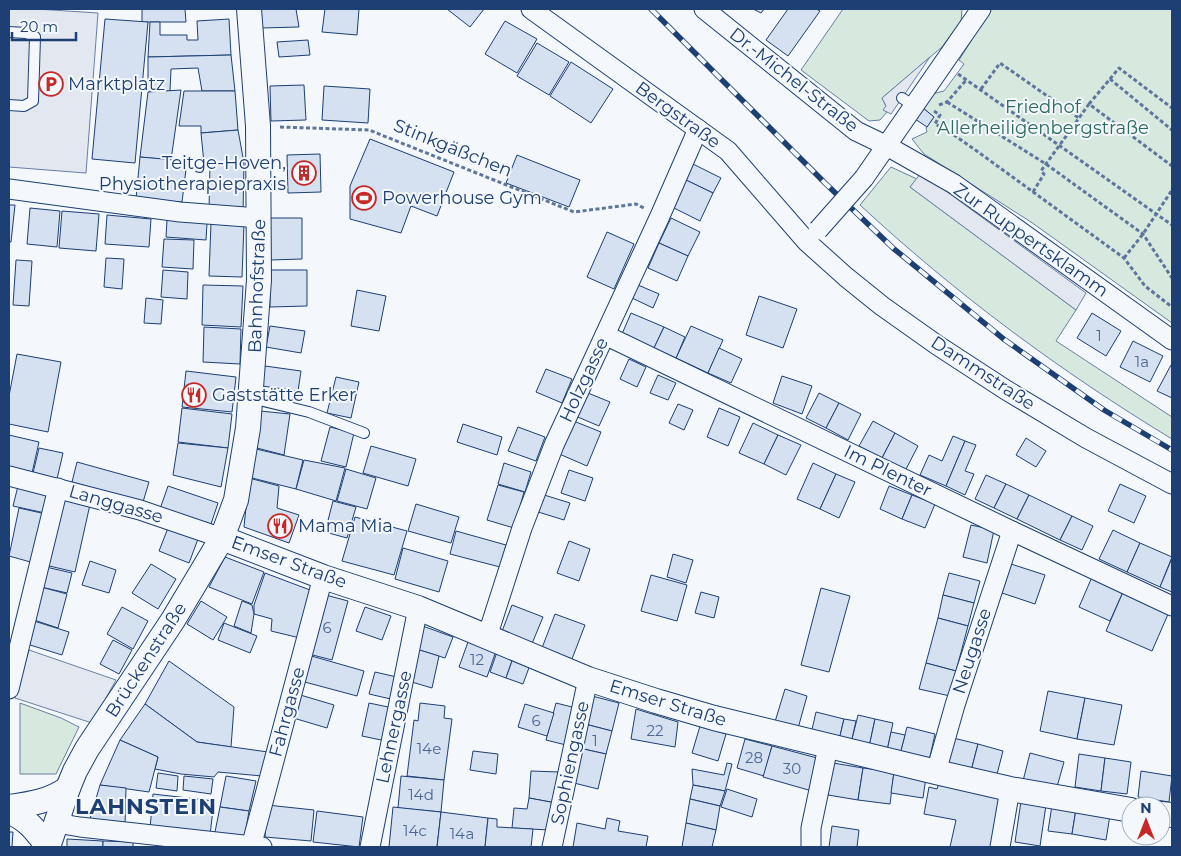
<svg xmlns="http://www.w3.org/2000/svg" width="1181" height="856" font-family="Montserrat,sans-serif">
	<rect width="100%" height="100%" fill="#f4f7fb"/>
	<g fill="#d7e8df" stroke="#687fa3">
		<path d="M843,9h119l-1,12 -19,26 -60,51 4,8 -2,4 3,2 -7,8 -11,1 -68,-51z"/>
		<path d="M991,9h181v314l-141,-101 -107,-68 -12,-15 15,-7 -1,-4 8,-11 -11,-9 9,-14 12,-3 20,-27 -5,-4z"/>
		<path d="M891,167l26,12 -7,8 166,123 -20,31 116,76v22c-112,-68 -216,-145 -312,-234z"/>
		<path d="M20,703l41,15 18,9 -23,47h-36z"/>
	</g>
	<g fill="#e3e8f0" stroke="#687fa3">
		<path d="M9,9h27l62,4 -12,160 -77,-6z"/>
		<path d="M930,57l-39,57 -8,-4 3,-4 -4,-8z"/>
		<path d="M921,173l165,120 -10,17 -166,-123z"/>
		<path d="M29,650l87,30 -24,43 -77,-25z"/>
	</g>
	<g fill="#d5e0f0" stroke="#1d3f73">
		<path d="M142,9h43l1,13h-44z"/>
		<path d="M258,9h38l3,18 -38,1z"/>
		<path d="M325,9h34l-2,26 -35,-3z"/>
		<path d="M447,9h37l-14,18z"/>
		<path d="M753,9h11l-3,4z"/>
		<path d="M788,9h28l4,2 -32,45 -22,-16z"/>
		<path d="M105,19l43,3 -13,141 -43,-4z"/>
		<path d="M229,19l2,36 -83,2 2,-35h10v13h27v5h11l-1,-19z"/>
		<path d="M505,21l32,18 -20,34 -32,-19z"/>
		<path d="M308,40l2,15 -31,2 -2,-15z"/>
		<path d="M537,43l32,19 -20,33 -32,-19z"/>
		<path d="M231,55l4,36h-33l-4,-23 -27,1 -1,22 -22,1v-35z"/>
		<path d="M571,62l42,27 -22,34 -41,-27z"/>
		<path d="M304,85l2,35 -35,1 -1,-35z"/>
		<path d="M324,86l46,3 -2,34 -46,-3z"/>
		<path d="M181,90l-10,70 -31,-3 8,-65z"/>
		<path d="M184,91h51l3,39 -37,3v-7h-22z"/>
		<path d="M923,108l11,9 -7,10 -12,-8z"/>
		<path d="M238,130l6,33h-40l-3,-30z"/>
		<path d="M370,139l84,33 -17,44 -26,-10 -10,27 -51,-14v-33z"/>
		<path d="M320,154l1,38 -33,1 -1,-38z"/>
		<path d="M517,155l63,25 -11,27 -63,-24z"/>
		<path d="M140,157l47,4 -5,41 -46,-3z"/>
		<path d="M210,163h34l-1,49 -34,-1z"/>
		<path d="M693,164l28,14 -8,15 -27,-13z"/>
		<path d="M686,180l27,13 -13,28 -28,-14z"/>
		<path d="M9,205h6l-4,37h-2z"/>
		<path d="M30,208l30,3 -3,36 -30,-3z"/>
		<path d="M62,211l37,3 -3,37 -37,-3z"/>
		<path d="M107,215l44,4 -2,28 -44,-3z"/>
		<path d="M270,218h32v41l-32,1z"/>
		<path d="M671,218l29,14 -12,24 -29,-13z"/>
		<path d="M167,220l40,3 -1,17 -40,-3z"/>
		<path d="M211,223l33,1 -2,53 -33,-1z"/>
		<path d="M607,232l27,12 -20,45 -27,-12z"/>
		<path d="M164,239l30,1 -1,29 -31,-2z"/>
		<path d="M659,243l29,13 -11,25 -29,-13z"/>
		<path d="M106,258l18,1 -2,30 -18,-2z"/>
		<path d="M16,260l16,1 -3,45 -16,-1z"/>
		<path d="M163,270l25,2 -1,27 -26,-2z"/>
		<path d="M270,270h37v36l-37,1z"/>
		<path d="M203,285l40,1 -2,41 -39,-2z"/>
		<path d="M638,285l21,9 -6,14 -21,-10z"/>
		<path d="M357,290l29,6 -7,35 -28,-5z"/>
		<path d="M759,296l38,13 -14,39 -37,-13z"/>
		<path d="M146,298l17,2 -2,24 -17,-1z"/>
		<path d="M631,313l33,14 -10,21 -32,-14z"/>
		<path d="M1092,313l29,18 -15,25 -29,-18z"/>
		<path d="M270,326l35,5 -4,22 -35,-6z"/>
		<path d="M691,326l32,14 -15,33 -32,-15z"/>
		<path d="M204,327l37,2 -1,35 -37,-2z"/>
		<path d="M664,327l21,10 -9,21 -22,-10z"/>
		<path d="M1133,341l30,15 -13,26 -30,-15z"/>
		<path d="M719,348l23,11 -11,24 -23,-10z"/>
		<path d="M17,354l44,8 -13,70 -39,-8v-28z"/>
		<path d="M629,359l17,8 -9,20 -17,-8z"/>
		<path d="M1171,365h1v33l-15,-7z"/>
		<path d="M265,366l36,5 -3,20 -36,-5z"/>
		<path d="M546,369l26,10 -10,24 -26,-11z"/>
		<path d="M186,371l50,6 -4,35 -50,-5z"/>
		<path d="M658,375l18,8 -8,17 -18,-7z"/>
		<path d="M782,376l30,10 -10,28 -29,-11z"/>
		<path d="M336,377l23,5 -8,36 -24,-5z"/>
		<path d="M583,391l27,11 -11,24 -26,-11z"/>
		<path d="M819,393l20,10 -13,25 -20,-10z"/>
		<path d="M839,403l22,11 -13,26 -22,-12z"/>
		<path d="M678,404l15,6 -9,20 -15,-7z"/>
		<path d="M182,408l50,6 -4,34 -50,-6z"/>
		<path d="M719,408l21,9 -12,29 -21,-9z"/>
		<path d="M260,411l30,3 -6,41 -27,-7z"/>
		<path d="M571,420l30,12 -14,34 -30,-13z"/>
		<path d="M873,421l22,12 -13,25 -23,-12z"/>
		<path d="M753,423l25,12 -14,29 -25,-11z"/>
		<path d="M463,424l39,13 -5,18 -40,-13z"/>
		<path d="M330,427l24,6 -8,34 -25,-6z"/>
		<path d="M518,427l27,10 -9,24 -28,-10z"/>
		<path d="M895,433l23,13 -13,25 -23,-13z"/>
		<path d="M9,435l30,7 -7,31 -23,-5z"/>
		<path d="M778,435l23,10 -15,30 -22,-11z"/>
		<path d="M953,436l12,5 -19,45 -26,-11 9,-20 13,6z"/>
		<path d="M1026,438l20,13 -10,16 -20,-12z"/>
		<path d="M965,441l11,4 -11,26 9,3 -9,21 -19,-9z"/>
		<path d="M178,443l50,5 -7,39 -48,-12z"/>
		<path d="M371,446l45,13 -8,27 -45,-13z"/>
		<path d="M39,448l24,5 -6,26 -24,-6z"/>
		<path d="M256,449l47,11 -7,29 -44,-11z"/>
		<path d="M304,460l41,8 -9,33 -40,-12z"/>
		<path d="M77,462l72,20 -6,20 -71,-20z"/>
		<path d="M504,463l27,9 -6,20 -27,-8z"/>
		<path d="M813,463l23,11 -16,35 -23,-10z"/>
		<path d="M346,469l30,9 -9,31 -30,-8z"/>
		<path d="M569,470l24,8 -8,23 -24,-8z"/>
		<path d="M836,474l19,8 -16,36 -19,-9z"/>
		<path d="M986,475l20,9 -12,24 -19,-9z"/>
		<path d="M249,478l30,8 -2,22 22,7 -10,28 -45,-16z"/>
		<path d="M1006,484l23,11 -12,24 -23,-11z"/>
		<path d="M1120,484l26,12 -12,27 -26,-12z"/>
		<path d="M498,485l26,7 -10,36 -27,-8z"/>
		<path d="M18,486l31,7 -4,20 -32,-7z"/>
		<path d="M168,486l50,17 -8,24 -50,-18z"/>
		<path d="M889,486l23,9 -10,24 -22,-10z"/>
		<path d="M61,494l30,6 -16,72 -30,-7z"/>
		<path d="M541,494l29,9 -6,17 -29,-9z"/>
		<path d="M912,495l23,9 -10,24 -23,-9z"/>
		<path d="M1029,495l43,21 -12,24 -43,-21z"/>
		<path d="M333,501l23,6 -9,31 -22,-6z"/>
		<path d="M416,504l43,13 -8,26 -43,-12z"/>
		<path d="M19,508l27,6 -12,49 -25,-7z"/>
		<path d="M1072,516l21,10 -11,24 -22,-10z"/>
		<path d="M355,517l52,14 -13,44 -52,-14z"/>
		<path d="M971,525l23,5 -7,33 -24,-6z"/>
		<path d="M168,528l30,11 -9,24 -30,-12z"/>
		<path d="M1113,530l27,13 -13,29 -28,-13z"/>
		<path d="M456,531l50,14 -6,22 -50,-13z"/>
		<path d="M569,541l21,8 -11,32 -22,-8z"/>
		<path d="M1140,543l32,14 -12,30 -33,-15z"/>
		<path d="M403,548l45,13 -9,31 -44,-13z"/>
		<path d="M673,554l20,6 -7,23 -19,-6z"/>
		<path d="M225,557l39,15 -12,32 -43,-17z"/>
		<path d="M1172,558v34l-12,-5z"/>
		<path d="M90,561l26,9 -7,23 -27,-8z"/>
		<path d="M151,564l25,15 -18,30 -26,-16z"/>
		<path d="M1011,564l34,11 -10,29 -33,-11z"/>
		<path d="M46,567l26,6 -5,20 -26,-6z"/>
		<path d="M265,573l45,17 -10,48 -29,-7 1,-12 -18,-5v-9z"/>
		<path d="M949,573l31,8 -6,22 -31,-8z"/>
		<path d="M651,575l36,10 -10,36 -36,-10z"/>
		<path d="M1092,577l31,15 -13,29 -31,-14z"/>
		<path d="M41,587l26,7 -9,34 -24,-8z"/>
		<path d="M821,588l29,8 -21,76 -28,-7z"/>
		<path d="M701,592l18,5 -5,21 -19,-5z"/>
		<path d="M1123,592l46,20 -17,39 -46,-20z"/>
		<path d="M322,594l26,7 -16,59 -27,-7z"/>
		<path d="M943,595l31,8 -6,23 -30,-8z"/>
		<path d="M201,601l26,16 -14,23 -26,-16z"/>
		<path d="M242,601l10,4 2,9 -3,19 -17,-7z"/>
		<path d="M512,605l31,12 -12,29 -30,-12z"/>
		<path d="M122,607l26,14 -15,28 -26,-15z"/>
		<path d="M365,607l26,9 -9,24 -26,-9z"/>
		<path d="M555,614l30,11 -13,34 -30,-11z"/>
		<path d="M938,618l30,8 -12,45 -30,-8z"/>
		<path d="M34,621l35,11 -7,23 -35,-11z"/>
		<path d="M224,623l33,13 -7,17 -32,-13z"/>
		<path d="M420,625l33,12 -8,21 -32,-10z"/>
		<path d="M113,640l19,10 -13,24 -19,-10z"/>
		<path d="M468,642l28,9 -9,26 -28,-10z"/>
		<path d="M413,648l26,8 -7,32 -27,-8z"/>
		<path d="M497,652l16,6 -7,20 -16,-6z"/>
		<path d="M308,655l56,16 -7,25 -56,-15z"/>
		<path d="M513,658l17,7 -7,19 -17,-6z"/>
		<path d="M169,661l65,46 -3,40 -34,-5 -52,-38z"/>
		<path d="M926,663l30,8 -6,25 -31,-7z"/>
		<path d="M375,672l26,6 -6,22 -26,-6z"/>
		<path d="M785,689l22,7 -10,36 -23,-7z"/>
		<path d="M1048,691l37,7 -8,41 -37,-8z"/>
		<path d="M297,694l37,11 -7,23 -37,-11z"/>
		<path d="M592,696l27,7 -7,28 -27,-7z"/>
		<path d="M1085,698l37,7 -8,40 -37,-6z"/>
		<path d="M369,703l24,5 -7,33 -24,-5z"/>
		<path d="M420,703l25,3 -1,12 8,1 -8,61 -37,-4 7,-56 4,1z"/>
		<path d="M556,703l20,5 -10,37 -20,-5z"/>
		<path d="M145,704l52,38 71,10 -6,24 -44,-4 -4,5 -33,-3 -26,-5 3,-12 -38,-17z"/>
		<path d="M525,704l29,9 -7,23 -29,-9z"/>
		<path d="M636,709l42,13 -3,25 -44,-8z"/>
		<path d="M816,712l28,7 -5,21 -28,-6z"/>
		<path d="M858,715l17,4 -6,28 -18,-4z"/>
		<path d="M844,719l12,2 -5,22 -12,-3z"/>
		<path d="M875,719l18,4 -6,28 -18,-4z"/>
		<path d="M585,724l27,7 -6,23 -27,-6z"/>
		<path d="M700,726l26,8 -8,27 -26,-8z"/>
		<path d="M907,727l28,7 -6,27 -29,-7z"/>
		<path d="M891,732l14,3 -5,19 -13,-3z"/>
		<path d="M953,738l25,6 -7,27 -25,-6z"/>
		<path d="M745,739l27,7 -8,30 -27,-8z"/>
		<path d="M120,740l38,17 -9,35 -49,-7z"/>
		<path d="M978,744l25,7 -7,27 -25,-7z"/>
		<path d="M772,746l49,13 -9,32 -49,-14z"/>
		<path d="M579,748l27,6 -8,35 -28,-7z"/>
		<path d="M473,751l25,3 -2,20 -26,-4z"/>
		<path d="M1030,753l34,9 -9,32 -33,-9z"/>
		<path d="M1079,754l26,4 -4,33 -26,-4z"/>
		<path d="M1105,758l26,4 -4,32 -26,-3z"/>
		<path d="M727,763l5,1 -7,27 -32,-6 -1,-16 32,6z"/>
		<path d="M833,763l30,5 -5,32 -30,-5z"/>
		<path d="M863,768l31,4 -4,32 -32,-4z"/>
		<path d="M531,771l28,1 -3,31 -27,-5z"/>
		<path d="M1141,771l31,5 -3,26 -31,-5z"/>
		<path d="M894,772l32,5 -3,21 -32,-5z"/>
		<path d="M158,773l20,3 -1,15 -21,-3z"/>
		<path d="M184,776l29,3 -2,15 -28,-4z"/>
		<path d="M226,776l30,5 -7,30 -29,-4z"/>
		<path d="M401,776l43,4 -3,32 -43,-4z"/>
		<path d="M939,783l65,13 -10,51h-44l6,-27 -32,-6 5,-27 8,2z"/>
		<path d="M100,785l26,3 -1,38 -36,-4z"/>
		<path d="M693,785l32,6 -5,15 -30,-7z"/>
		<path d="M727,789l30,10 -5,18 -31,-10z"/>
		<path d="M153,794l61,7 -4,34 -60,-6z"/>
		<path d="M529,798l27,5 -7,27 -37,-2 2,-20 13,1z"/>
		<path d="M690,799l30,7 -4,24 -30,-7z"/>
		<path d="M1021,801l25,4 -6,41 -25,-4z"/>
		<path d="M267,805l47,5 -3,31 -46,-4z"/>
		<path d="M1052,805l24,4 -4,25 -24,-3z"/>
		<path d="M220,807l29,4 -5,30 -30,-4z"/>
		<path d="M393,807l48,5 -4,35h-48z"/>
		<path d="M1076,809l34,6 -4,25 -34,-6z"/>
		<path d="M317,811l46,6 -4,30 -46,-5z"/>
		<path d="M441,812l47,6 -3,29h-48z"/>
		<path d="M488,818l9,1v8l36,2 -2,18h-46z"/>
		<path d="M607,818l13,3 -2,10 30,5 -2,11h-73l4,-24 28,6z"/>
		<path d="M686,823l30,7 -4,17h-30z"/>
		<path d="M832,826l27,4 -2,17h-28z"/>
		<path d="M9,832h4l-1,15h-3z"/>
		<path d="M67,839l36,2v6h-36z"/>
		<path d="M103,841l30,1v5h-30z"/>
	</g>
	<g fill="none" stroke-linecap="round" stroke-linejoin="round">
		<g stroke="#1d3f73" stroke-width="12">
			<g id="service">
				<path d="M9,32l17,1 9,4 -2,64 -9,5 -15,-1"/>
				<path d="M902,98l12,8"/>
				<path d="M251,398l58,14 55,21"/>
			</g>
		</g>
		<g stroke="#1d3f73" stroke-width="21">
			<g id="minor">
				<path d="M531,9l197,142 79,91 39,35 36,29 55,39 69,45 80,48 86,46"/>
				<path d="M704,9l152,122 31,15 67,38 218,156"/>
				<path d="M864,178l117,-169"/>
				<path d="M9,189l171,23 80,6"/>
				<path d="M605,335l407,196 160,75"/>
				<path d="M9,476l131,34 82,28"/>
				<path d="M487,637l35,-109 32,-83 106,-229 38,-87"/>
				<path d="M9,689l49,-201"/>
				<path d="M936,772l19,-67 57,-174"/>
				<path d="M59,818l9,7 12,2 182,20"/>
				<path d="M251,847l72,-270"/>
				<path d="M370,847l48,-239"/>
				<path d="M552,847l36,-168"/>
				<path d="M811,847v-19l17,-81"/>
				<path d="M1000,847l10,-58"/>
			</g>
		</g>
		<g stroke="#1d3f73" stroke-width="26">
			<g id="tertiary">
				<path d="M222,538l101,39 95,31 170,71 68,22 58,17 222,54 74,17 121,21"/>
				<path d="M9,807c21,-3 42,-6 59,-19"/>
				<path d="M9,812c18,6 28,20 39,35"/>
				<path d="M1161,814l11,1"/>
				<path d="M48,847l20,-59 7,-17 12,-22 86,-129 49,-82 14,-38 12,-72 11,-148 -1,-154 -9,-117"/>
			</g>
		</g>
		<g stroke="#5e769c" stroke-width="3" stroke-dasharray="4 2.5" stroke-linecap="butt">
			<path d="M958,74l214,151"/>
			<path d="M1110,79l9,-11 53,40"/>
			<path d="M981,89l19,-26 79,55"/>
			<path d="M947,102l99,62 97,70 29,44"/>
			<path d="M1089,104l21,-25 62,51"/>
			<path d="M939,105l8,-3 20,-23"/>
			<path d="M934,111l6,4 -5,9 13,7 26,18 150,109 21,28 27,21"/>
			<path d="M280,127l89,3 205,82 62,-8 8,4"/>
			<path d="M1033,192l11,-18 -3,-3 48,-67 83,62"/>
			<path d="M1124,258l19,-24 29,-44"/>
		</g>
		<use href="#service" stroke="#f4f7fb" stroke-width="10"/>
		<use href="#minor" stroke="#f4f7fb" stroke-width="19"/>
		<use href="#tertiary" stroke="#f4f7fb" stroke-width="24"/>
		<g stroke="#1d3f73" stroke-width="5.5">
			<path id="rail" d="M651,9l175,175 67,64 112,92 99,70 68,40"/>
		</g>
		<use href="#rail" stroke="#f4f7fb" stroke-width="4" stroke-dasharray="11" stroke-linecap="butt"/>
		<g stroke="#1d3f73" stroke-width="21" stroke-linecap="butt">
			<path id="minor-bridge" d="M818,230l46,-52"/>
		</g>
		<use href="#minor-bridge" stroke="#f4f7fb" stroke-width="19"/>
	</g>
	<defs>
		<g id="parking-ring" transform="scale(1.25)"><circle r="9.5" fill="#f4f7fb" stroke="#c62828" stroke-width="1.5"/><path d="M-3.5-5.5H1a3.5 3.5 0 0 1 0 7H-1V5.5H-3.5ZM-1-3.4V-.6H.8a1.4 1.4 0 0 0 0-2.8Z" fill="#c62828"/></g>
		<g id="building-ring" transform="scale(1.25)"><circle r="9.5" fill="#f4f7fb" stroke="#c62828" stroke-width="1.5"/><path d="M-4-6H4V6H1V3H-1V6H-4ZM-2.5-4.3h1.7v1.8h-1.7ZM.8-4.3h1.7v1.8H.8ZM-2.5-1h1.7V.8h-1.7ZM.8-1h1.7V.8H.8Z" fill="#c62828"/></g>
		<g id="stadium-ring" transform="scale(1.25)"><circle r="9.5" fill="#f4f7fb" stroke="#c62828" stroke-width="1.5"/><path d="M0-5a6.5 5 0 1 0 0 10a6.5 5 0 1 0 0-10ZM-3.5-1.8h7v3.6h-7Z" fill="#c62828"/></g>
		<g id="restaurant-ring" transform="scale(1.25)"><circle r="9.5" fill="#f4f7fb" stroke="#c62828" stroke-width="1.5"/><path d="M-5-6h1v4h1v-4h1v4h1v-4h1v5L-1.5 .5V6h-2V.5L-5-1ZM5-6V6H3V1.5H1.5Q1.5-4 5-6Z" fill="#c62828"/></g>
	</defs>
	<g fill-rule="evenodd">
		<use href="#parking-ring" x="51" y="84"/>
		<use href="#building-ring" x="304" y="173"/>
		<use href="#stadium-ring" x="364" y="198"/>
		<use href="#restaurant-ring" x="194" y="395"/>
		<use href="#restaurant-ring" x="280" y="526"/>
	</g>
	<g text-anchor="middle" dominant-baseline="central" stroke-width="4" stroke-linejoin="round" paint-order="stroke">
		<g font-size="15" fill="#4b6792">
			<text x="1099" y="335">1</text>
			<text x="1142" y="361">1a</text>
			<text x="327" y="627">6</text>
			<text x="477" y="659">12</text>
			<text x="536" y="720">6</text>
			<text x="655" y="730">22</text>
			<text x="595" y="740">1</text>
			<text x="429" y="748">14e</text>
			<text x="754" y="757">28</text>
			<text x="792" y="768">30</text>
			<text x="421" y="794">14d</text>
			<text x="415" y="830">14c</text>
			<text x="462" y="833">14a</text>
		</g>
		<g font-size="18" fill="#1d3f73" stroke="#f4f7fb">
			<text transform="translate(794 80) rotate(38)">Dr.-Michel-Straße</text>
			<text transform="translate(678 115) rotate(36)">Bergstraße</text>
			<text transform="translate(453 148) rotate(22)">Stinkgäßchen</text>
			<text transform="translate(1031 240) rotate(35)">Zur Ruppertsklamm</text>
			<text transform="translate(257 286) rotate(-88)">Bahnhofstraße</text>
			<text transform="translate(983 373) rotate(33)">Dammstraße</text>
			<text transform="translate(584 380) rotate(-65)">Holzgasse</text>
			<text transform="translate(888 471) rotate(26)">Im Plenter</text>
			<text transform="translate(116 504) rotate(16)">Langgasse</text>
			<text transform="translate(289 562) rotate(20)">Emser Straße</text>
			<text transform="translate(972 651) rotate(-72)">Neugasse</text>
			<text transform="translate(146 660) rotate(-57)">Brückenstraße</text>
			<text transform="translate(668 703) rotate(17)">Emser Straße</text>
			<text transform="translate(287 712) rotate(-75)">Fahrgasse</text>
			<text transform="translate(394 727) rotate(-78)">Lehnergasse</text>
			<text transform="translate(570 763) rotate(-78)">Sophiengasse</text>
		</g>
		<g font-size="18" fill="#1d3f73" stroke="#f4f7fb" text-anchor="start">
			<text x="68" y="84">Marktplatz</text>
			<text x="286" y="163" text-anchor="end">Teitge-Hoven,<tspan x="286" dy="21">Physiotherapiepraxis</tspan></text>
			<text x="382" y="198">Powerhouse Gym</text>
			<text x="212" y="395">Gaststätte Erker</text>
			<text x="298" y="526">Mama Mia</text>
		</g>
		<g font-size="18" fill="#2c6c60" stroke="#f4f7fb">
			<text x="1043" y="107">Friedhof<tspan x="1043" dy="21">Allerheiligenbergstraße</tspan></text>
		</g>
		<g font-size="22" font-weight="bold" letter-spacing="1" fill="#1d3f73" stroke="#f4f7fb">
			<text x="146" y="806">LAHNSTEIN</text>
		</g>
	</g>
	<rect width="1181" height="856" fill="none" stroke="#1d3f73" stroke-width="20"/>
	<g transform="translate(1146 821)"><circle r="24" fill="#f4f7fb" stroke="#9eadc5"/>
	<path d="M0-4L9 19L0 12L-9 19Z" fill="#c62828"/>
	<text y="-8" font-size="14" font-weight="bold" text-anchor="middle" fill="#1d3f73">N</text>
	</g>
	<path d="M12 32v8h64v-8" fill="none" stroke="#1d3f73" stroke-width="2.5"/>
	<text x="20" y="32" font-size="15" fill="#1d3f73" stroke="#f4f7fb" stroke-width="4" paint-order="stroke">20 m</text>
</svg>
